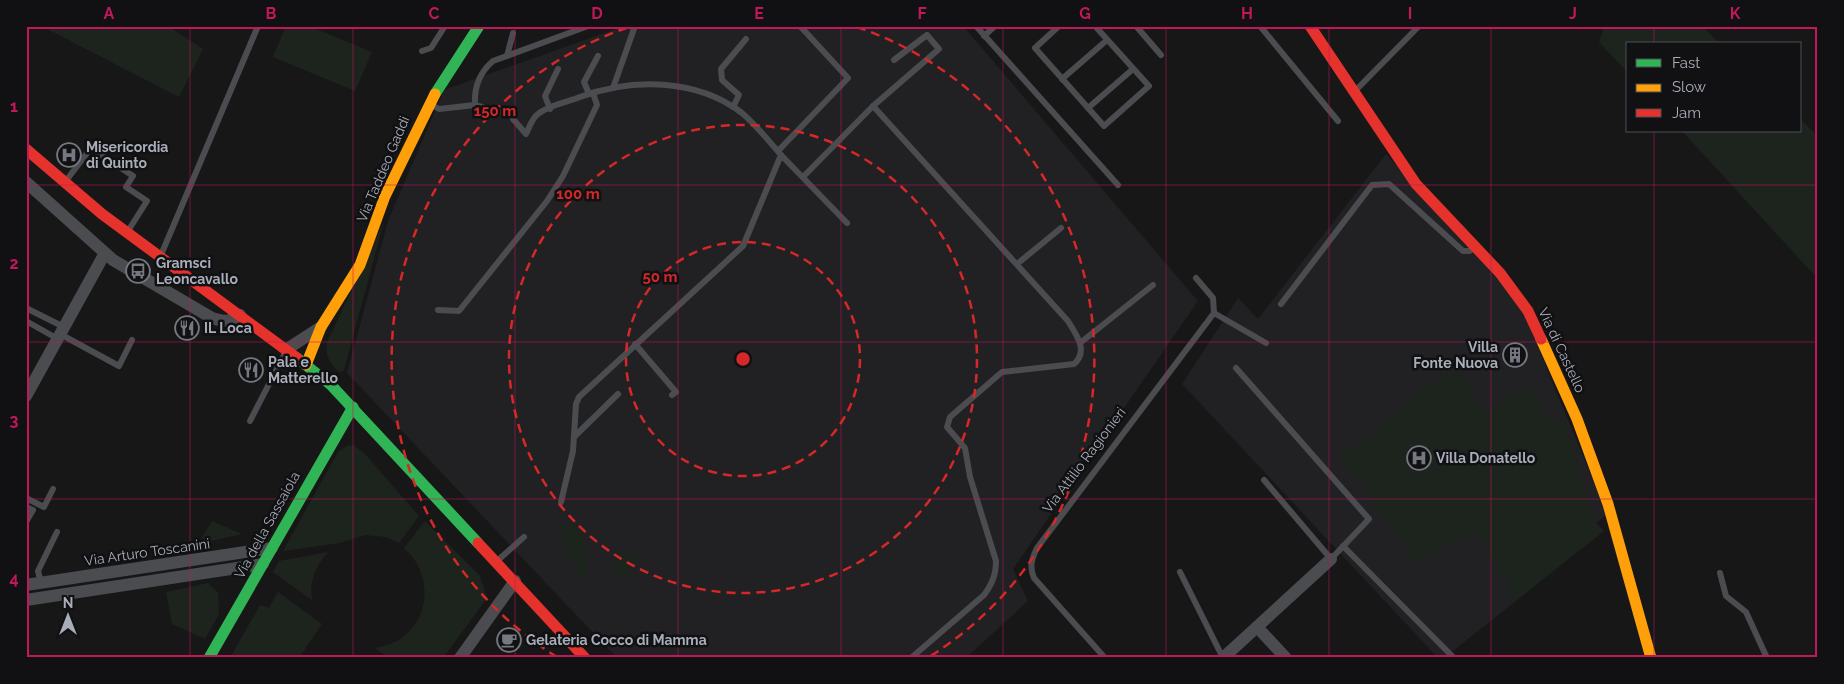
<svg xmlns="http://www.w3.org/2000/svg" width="1844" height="684" font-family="Raleway,sans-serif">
	<rect width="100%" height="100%" fill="#171717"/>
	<g fill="#212123">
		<path d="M624,26h339l235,275 -185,268 15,32 -62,57h-349l-270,-285 41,-152 56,-131z"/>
		<path d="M1386,154l112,121 27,41 82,198 -11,9 8,8 -160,127h-6l-256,-274 56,-86 20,21z"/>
	</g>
	<g fill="#1d241e">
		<path d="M50,26h118l35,23 -24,48 -130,-67z"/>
		<path d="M286,26h23l63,26 -17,39 -82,-34z"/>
		<path d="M1605,26h97l18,18h-92v29l-29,-31z"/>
		<path d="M1800,119l18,17v143l-136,-148h118z"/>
		<path d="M384,222l-39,144 -1,5 -5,1c-10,-9 -14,-17 -12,-30z"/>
		<path d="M1454,367l32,44 44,-27 20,36 14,-2 32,105 8,8 -88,69 -41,-69 -61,30 -74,-105z"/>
		<path d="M353,445l11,8 55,63 -20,27 -13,-6 -21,-2 -25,8 -57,8 55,-99 9,-6z"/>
		<path d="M212,521l30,13 -44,10z"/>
		<path d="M425,521l55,55 7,22 -44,60h-54l-14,-10c8,-2 15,-3 22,-7 35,-20 36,-68 7,-93z"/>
		<path d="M568,523c20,3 20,32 21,48l-1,4 -4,3c-10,-3 -26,-43 -22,-53z"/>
		<path d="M328,552c-11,12 -21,33 -15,49l-40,-29 6,-11z"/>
		<circle cx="624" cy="564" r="11"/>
		<path d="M208,583l10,10 1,21 -14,25 -33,-15 -6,-32z"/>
		<path d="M278,592l44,32 -23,34h-69l30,-53 9,3z"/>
	</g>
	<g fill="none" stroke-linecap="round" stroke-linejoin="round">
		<g stroke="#4b4c50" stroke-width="6">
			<path d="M976,26l142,159"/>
			<path d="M1059,26l-24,22 69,78 45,-40 -54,-60"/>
			<path d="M1136,26l25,29"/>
			<path d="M1260,26l78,95"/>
			<path d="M984,36l11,-10"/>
			<path d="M422,51l9,-3 14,-22"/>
			<path d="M507,56l6,-23"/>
			<path d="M1062,79l45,-39"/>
			<path d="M613,88l22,-62"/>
			<path d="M1355,91l64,-65"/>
			<path d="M589,94l-5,-12 14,-26"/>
			<path d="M430,104l9,5 36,-4 24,7"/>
			<path d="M475,105c-1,-17 5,-33 18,-44l95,-35"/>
			<path d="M873,106l195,215c8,13 21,30 6,43l-72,8 -52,45 -3,10 18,21 5,29 26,84c0,14 -4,23 -12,34l-73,63"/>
			<path d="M733,107l6,-12 -17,-15 -1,-11 25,-30"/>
			<path d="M1088,108l45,-39"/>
			<path d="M550,109l-5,-13 13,-27"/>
			<path d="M513,119l13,15c3,-6 6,-16 12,-20 10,-9 30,-12 42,-17 52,-19 116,-19 162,16 14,12 27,28 39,42l-38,91 -164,151 -3,7 -3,47 -12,51"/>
			<path d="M778,151l70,-73 -48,-52"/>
			<path d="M781,155l66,68"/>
			<path d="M803,177l70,-71 66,-57 -12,-14 -33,25"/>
			<path d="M65,182l26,-34 42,28 -7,11 21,14 -19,30"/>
			<path d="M161,255l97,-229"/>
			<path d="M1017,264l44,-36"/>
			<path d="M1281,304l91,-119 17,-1 74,67h7l4,-5"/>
			<path d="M26,308l38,19"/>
			<path d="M438,310l21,1 88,-110 16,-25 34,-71 -4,-12"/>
			<path d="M1214,313l52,30"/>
			<path d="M26,321l32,18"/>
			<path d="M60,334l59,32 13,-26"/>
			<path d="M1080,343l73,-58"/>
			<path d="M635,344l41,48 -4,3"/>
			<path d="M1236,368l133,151 -38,40 -67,-79"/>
			<path d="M250,421l36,-70"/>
			<path d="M574,437l44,-43"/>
			<path d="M26,498l18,9 9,-18"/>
			<path d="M26,507l7,3 -7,12"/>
			<path d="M1343,546l111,112"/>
			<path d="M497,561l27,-24"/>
			<path d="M1180,572l43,86"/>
			<path d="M1720,573l6,23 20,16 21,46"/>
			<path d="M41,583l-3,-12 19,-39"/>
			<path d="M1105,658l-71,-80c-5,-11 -2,-20 3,-30l177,-235 -1,-15 -17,-20"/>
		</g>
		<g stroke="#4b4c50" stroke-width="12">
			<path d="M26,182l87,78 99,58c12,4 18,4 28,-3"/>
			<path d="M287,349l34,-22"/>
			<path d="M26,396l79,-143"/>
			<path d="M26,585l246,-37"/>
			<path d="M26,600l237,-36"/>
			<path d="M1257,627l29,31"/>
			<path d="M460,658l55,-77"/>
			<path d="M1223,658l108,-99"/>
		</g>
		<g stroke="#30b455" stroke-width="11">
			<path d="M435,94l44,-68"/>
			<path d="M297,358l34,27 147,158"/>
			<path d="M209,658l144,-251"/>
		</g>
		<g stroke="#ff9f0a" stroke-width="11">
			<path d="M1541,339l36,80 31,85 43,154"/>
			<path d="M306,365l15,-38 39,-62 25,-69 50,-102"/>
		</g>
		<g stroke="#e5322d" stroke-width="11">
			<path d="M1310,26l106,158 84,89 28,38 13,28"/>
			<path d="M26,149l76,65 195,144"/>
			<path d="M478,543l107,115"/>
		</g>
	</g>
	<path fill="none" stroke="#c2185b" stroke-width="1" stroke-opacity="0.55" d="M190,26v632M353,26v632M515,26v632M678,26v632M841,26v632M1003,26v632M1166,26v632M1329,26v632M1491,26v632M1654,26v18M1654,131v527M26,185h1792M26,342h1792M26,499h1792"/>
	<g fill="none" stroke="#d62828" stroke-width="2.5" stroke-dasharray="9 6">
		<circle cx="743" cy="359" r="117"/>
		<circle cx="743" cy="359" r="234"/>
		<path d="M557 657A351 351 0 0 1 629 27M857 27A351 351 0 0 1 929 657"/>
	</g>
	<defs>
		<g id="hospital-ring" transform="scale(1.25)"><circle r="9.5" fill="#111113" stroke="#757880" stroke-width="1.5"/><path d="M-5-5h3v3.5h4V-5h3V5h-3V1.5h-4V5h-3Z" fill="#757880"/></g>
		<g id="bus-ring" transform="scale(1.25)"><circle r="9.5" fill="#111113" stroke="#757880" stroke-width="1.5"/><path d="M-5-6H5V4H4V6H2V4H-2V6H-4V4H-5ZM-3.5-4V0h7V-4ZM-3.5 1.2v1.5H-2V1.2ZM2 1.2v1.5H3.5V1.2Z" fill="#757880"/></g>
		<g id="restaurant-ring" transform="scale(1.25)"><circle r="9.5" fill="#111113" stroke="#757880" stroke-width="1.5"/><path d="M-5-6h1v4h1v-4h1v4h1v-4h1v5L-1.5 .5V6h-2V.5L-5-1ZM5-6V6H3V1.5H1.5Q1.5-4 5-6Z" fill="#757880"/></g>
		<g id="building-ring" transform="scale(1.25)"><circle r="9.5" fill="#111113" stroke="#757880" stroke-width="1.5"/><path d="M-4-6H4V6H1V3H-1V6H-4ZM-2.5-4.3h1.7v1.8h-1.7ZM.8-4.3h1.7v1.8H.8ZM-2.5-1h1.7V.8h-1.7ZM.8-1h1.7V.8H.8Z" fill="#757880"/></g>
		<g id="cafe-ring" transform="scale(1.25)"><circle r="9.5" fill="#111113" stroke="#757880" stroke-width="1.5"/><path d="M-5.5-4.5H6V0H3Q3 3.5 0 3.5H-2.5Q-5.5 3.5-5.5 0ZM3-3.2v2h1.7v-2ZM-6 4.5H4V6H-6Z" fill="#757880"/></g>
	</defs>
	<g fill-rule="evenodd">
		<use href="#hospital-ring" x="69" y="155"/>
		<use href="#bus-ring" x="138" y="271"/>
		<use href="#restaurant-ring" x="187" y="328"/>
		<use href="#building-ring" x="1515" y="355"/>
		<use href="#restaurant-ring" x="251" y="370"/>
		<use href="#hospital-ring" x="1419" y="458"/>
		<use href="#cafe-ring" x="509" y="640"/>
	</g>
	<g text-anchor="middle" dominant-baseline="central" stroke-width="5" stroke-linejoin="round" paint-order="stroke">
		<g font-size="14" font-weight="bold" fill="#a8adb8" stroke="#111113" text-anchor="start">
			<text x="86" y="147">Misericordia<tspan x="86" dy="16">di Quinto</tspan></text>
			<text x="156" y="263">Gramsci<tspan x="156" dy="16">Leoncavallo</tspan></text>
			<text x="204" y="328">IL Loca</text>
			<text x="1498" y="347" text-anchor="end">Villa<tspan x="1498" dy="16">Fonte Nuova</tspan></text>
			<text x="268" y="362">Pala e<tspan x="268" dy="16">Matterello</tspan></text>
			<text x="1436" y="458">Villa Donatello</text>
			<text x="526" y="640">Gelateria Cocco di Mamma</text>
		</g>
		<g font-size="14" fill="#a8adb8" stroke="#111113">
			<text transform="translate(383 169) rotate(-67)">Via Taddeo Gaddi</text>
			<text transform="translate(1562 350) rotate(65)">Via di Castello</text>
			<text transform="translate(1084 460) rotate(-53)">Via Attilio Ragionieri</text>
			<text transform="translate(267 525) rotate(-61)">Via della Sassaiola</text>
			<text transform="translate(147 552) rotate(-8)">Via Arturo Toscanini</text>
		</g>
	</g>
	<circle cx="743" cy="359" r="8" fill="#d62828" stroke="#111113" stroke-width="2.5"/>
	<g font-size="15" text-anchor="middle" font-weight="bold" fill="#d62828" stroke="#111113" stroke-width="5" stroke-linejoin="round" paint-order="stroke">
		<text x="495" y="116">150 m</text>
		<text x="578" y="199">100 m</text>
		<text x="660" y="282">50 m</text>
	</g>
	<rect width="1844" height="684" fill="none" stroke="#111113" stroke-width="55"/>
	<rect x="1626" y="42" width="175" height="90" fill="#111113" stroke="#4d4f55"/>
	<rect x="1636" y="59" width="25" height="8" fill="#30b455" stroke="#4d4f55"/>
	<text x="1672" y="68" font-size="15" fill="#a8adb8">Fast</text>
	<rect x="1636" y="84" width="25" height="8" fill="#ff9f0a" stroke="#4d4f55"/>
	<text x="1672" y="92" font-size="15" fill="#a8adb8">Slow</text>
	<rect x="1636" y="109" width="25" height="8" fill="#e5322d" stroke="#4d4f55"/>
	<text x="1672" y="118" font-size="15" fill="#a8adb8">Jam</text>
	<g transform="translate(68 616)" stroke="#111113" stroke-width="4" paint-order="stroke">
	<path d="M0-4L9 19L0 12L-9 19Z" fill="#a8adb8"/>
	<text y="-8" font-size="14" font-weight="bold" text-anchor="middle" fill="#a8adb8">N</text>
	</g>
	<rect x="28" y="28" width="1788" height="628" fill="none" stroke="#c2185b" stroke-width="2"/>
	<g font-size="16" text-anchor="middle" font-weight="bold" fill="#c2185b">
		<text x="109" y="19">A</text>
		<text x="271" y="19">B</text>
		<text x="434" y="19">C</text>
		<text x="597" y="19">D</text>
		<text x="759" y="19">E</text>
		<text x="922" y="19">F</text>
		<text x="1085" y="19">G</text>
		<text x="1247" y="19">H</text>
		<text x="1410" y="19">I</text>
		<text x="1573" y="19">J</text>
		<text x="1735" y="19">K</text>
		<text x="14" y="112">1</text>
		<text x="14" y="269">2</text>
		<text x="14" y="426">3</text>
		<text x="14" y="584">4</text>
	</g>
</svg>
